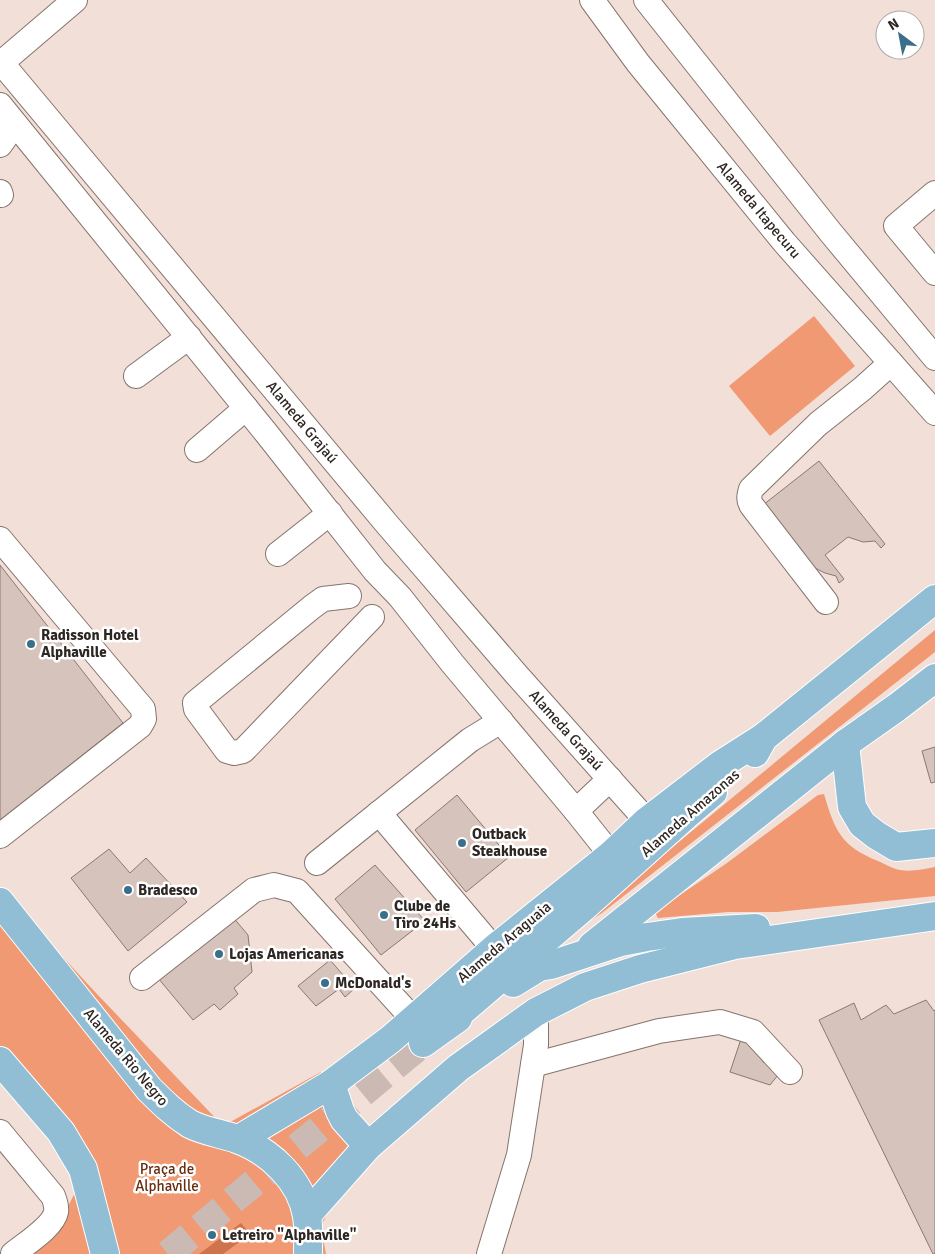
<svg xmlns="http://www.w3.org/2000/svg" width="935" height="1254" font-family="Signika,sans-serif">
	<rect width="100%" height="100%" fill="#f2dfd7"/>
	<g fill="#f09973">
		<path d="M814,316l41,50 -85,70 -41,-50z"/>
		<path d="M935,630v22l-333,261 -28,18 25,-23z"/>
		<path d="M824,794c11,37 17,52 54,67 7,3 15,8 22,9 12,2 24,-1 35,-3v29l-158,16h-49l-70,6 -3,-6 72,-49 91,-68z"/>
		<path d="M0,889l97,105 126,132 98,-54 12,40 30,30 -42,84 5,28h-305l44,-42 26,-50 -91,-106z"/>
	</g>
	<path fill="#cf734b" d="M241,1223l9,11 -27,20h-24z"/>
	<g fill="#d6c3bc" stroke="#8a7972">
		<path d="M819,461l66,83 -4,4 -6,-7 -12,1 -15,-5 -23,18 19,24 -5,4 -3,-7 -11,-3 -16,-8 -46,-60z"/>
		<path d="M0,565l123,158 -123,97z"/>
		<path d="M935,747v35l-4,1 -9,-32z"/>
		<path d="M457,795l52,62 -43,35 -51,-62z"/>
		<path d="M109,849l21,24 16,-15 41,44 -59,49 -57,-73z"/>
		<path d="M375,865l50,56 -44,34 -46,-56z"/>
		<path d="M232,916l16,19 4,37 -18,16 4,6 -18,16 -6,-6 -21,16 -35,-42z"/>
		<path d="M330,960l14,16 1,5 9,8 -9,8 -6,-8 -23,17 -18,-20z"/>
		<path d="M926,1000l8,11 1,-1v244h-2l-114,-234 35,-17 7,17 25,-15 8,9z"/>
		<path d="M741,1039l20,8 2,15 19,8 -12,15 -40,-13z"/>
	</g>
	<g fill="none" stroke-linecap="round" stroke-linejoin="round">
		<path stroke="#cbbab3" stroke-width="28" stroke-dasharray="28 14" stroke-linecap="butt" d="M168,1254l255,-211"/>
		<g stroke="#85746d" stroke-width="26">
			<g id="minor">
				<path d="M592,0l46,63 146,179 151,171"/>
				<path d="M646,0l185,233 104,125"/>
				<path d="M0,61l386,462 130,151 131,147"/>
				<path d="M0,64l75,-64"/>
				<path d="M0,105l267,329 108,137 25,26 52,66 124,148 35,44"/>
				<path d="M0,145l15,-21"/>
				<path d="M0,192l1,3"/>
				<path d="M935,193l-39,33 39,47"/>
				<path d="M136,376l53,-39"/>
				<path d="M197,450l49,-42"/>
				<path d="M0,539l143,170 1,10 -4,7 -140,110"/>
				<path d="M278,554l52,-41"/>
				<path d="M349,596l-26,3 -11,8 -117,96 1,6 31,42 7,2 9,-2 129,-134"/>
				<path d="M826,602l-74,-96c-4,-6 -3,-10 -1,-17l67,-65 44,-35 29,-26"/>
				<path d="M576,811l34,-32"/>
				<path d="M379,813l115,136"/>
				<path d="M317,863l153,-123 31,-19"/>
				<path d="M142,978l112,-88 20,-5 23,6 116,128"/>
				<path d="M533,1065l126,-34 61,-9 33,10 37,40"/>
				<path d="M0,1132l53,64c2,5 4,10 3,16 -3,15 -31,32 -43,42"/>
				<path d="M489,1254l30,-99 17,-110v-33"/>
			</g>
		</g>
		<g stroke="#fff" stroke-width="30">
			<g id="major">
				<path d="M845,744l7,63 10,17 14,11 20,12 39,-4"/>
				<path d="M755,753l9,-16 171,-138"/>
				<path d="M0,902l149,187c13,13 25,25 41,35 13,7 33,10 47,15 33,12 64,41 70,77 2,12 1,25 1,38"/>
				<path d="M592,946l253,-202 51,-36 39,-30"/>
				<path d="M513,983l26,-16 12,-2 70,-23 26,-5 35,-5 74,-4"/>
				<path d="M442,1028l144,-123 101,-91 26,-22"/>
				<path d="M423,1043l35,-25"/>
				<path d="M0,1061l61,71 22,37 22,85"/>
				<path d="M331,1084l9,27 4,8 24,27"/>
				<path d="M239,1139l92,-55 60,-45 103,-90 117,-94 36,-34 73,-56 44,-28"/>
				<path d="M307,1215l61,-69 90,-78 78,-56 49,-25 55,-18 95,-24 200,-29"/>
			</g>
		</g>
		<use href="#minor" stroke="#fff" stroke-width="24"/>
		<use href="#major" stroke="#91bed5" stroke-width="28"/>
	</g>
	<g fill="#396f8a" stroke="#fff" stroke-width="2">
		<circle cx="31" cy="644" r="5"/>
		<circle cx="462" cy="843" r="5"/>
		<circle cx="128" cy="890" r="5"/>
		<circle cx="384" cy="915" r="5"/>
		<circle cx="219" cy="954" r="5"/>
		<circle cx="325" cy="983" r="5"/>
		<circle cx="212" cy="1235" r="5"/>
	</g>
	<g text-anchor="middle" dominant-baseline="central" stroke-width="5" stroke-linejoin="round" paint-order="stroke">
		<g font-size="15" fill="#2d2623" stroke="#fff">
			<text transform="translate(759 210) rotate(50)">Alameda Itapecuru</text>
			<text transform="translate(302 422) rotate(50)">Alameda Grajaú</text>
			<text transform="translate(566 730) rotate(48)">Alameda Grajaú</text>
			<text transform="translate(690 813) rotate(-41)">Alameda Amazonas</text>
			<text transform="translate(504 942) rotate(-40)">Alameda Araguaia</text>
			<text transform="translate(126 1057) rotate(50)">Alameda Rio Negro</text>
		</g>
		<g font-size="15" font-weight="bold" fill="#2d2623" stroke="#fff" text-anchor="start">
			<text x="41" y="635">Radisson Hotel<tspan x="41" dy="17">Alphaville</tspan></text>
			<text x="472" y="834">Outback<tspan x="472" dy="17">Steakhouse</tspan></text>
			<text x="138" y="890">Bradesco</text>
			<text x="394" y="906">Clube de<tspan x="394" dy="17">Tiro 24Hs</tspan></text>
			<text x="229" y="954">Lojas Americanas</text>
			<text x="335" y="983">McDonald's</text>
			<text x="222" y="1235">Letreiro "Alphaville"</text>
		</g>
		<g font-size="15" fill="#692d10" stroke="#fff">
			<text x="167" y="1169">Praça de<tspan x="167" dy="17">Alphaville</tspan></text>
		</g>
	</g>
	<g transform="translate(900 35) rotate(328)"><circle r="24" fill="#ffffff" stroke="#aba8a7"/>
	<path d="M0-4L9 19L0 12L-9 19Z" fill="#396f8a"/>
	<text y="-8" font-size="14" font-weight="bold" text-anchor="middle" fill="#2d2623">N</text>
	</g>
</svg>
